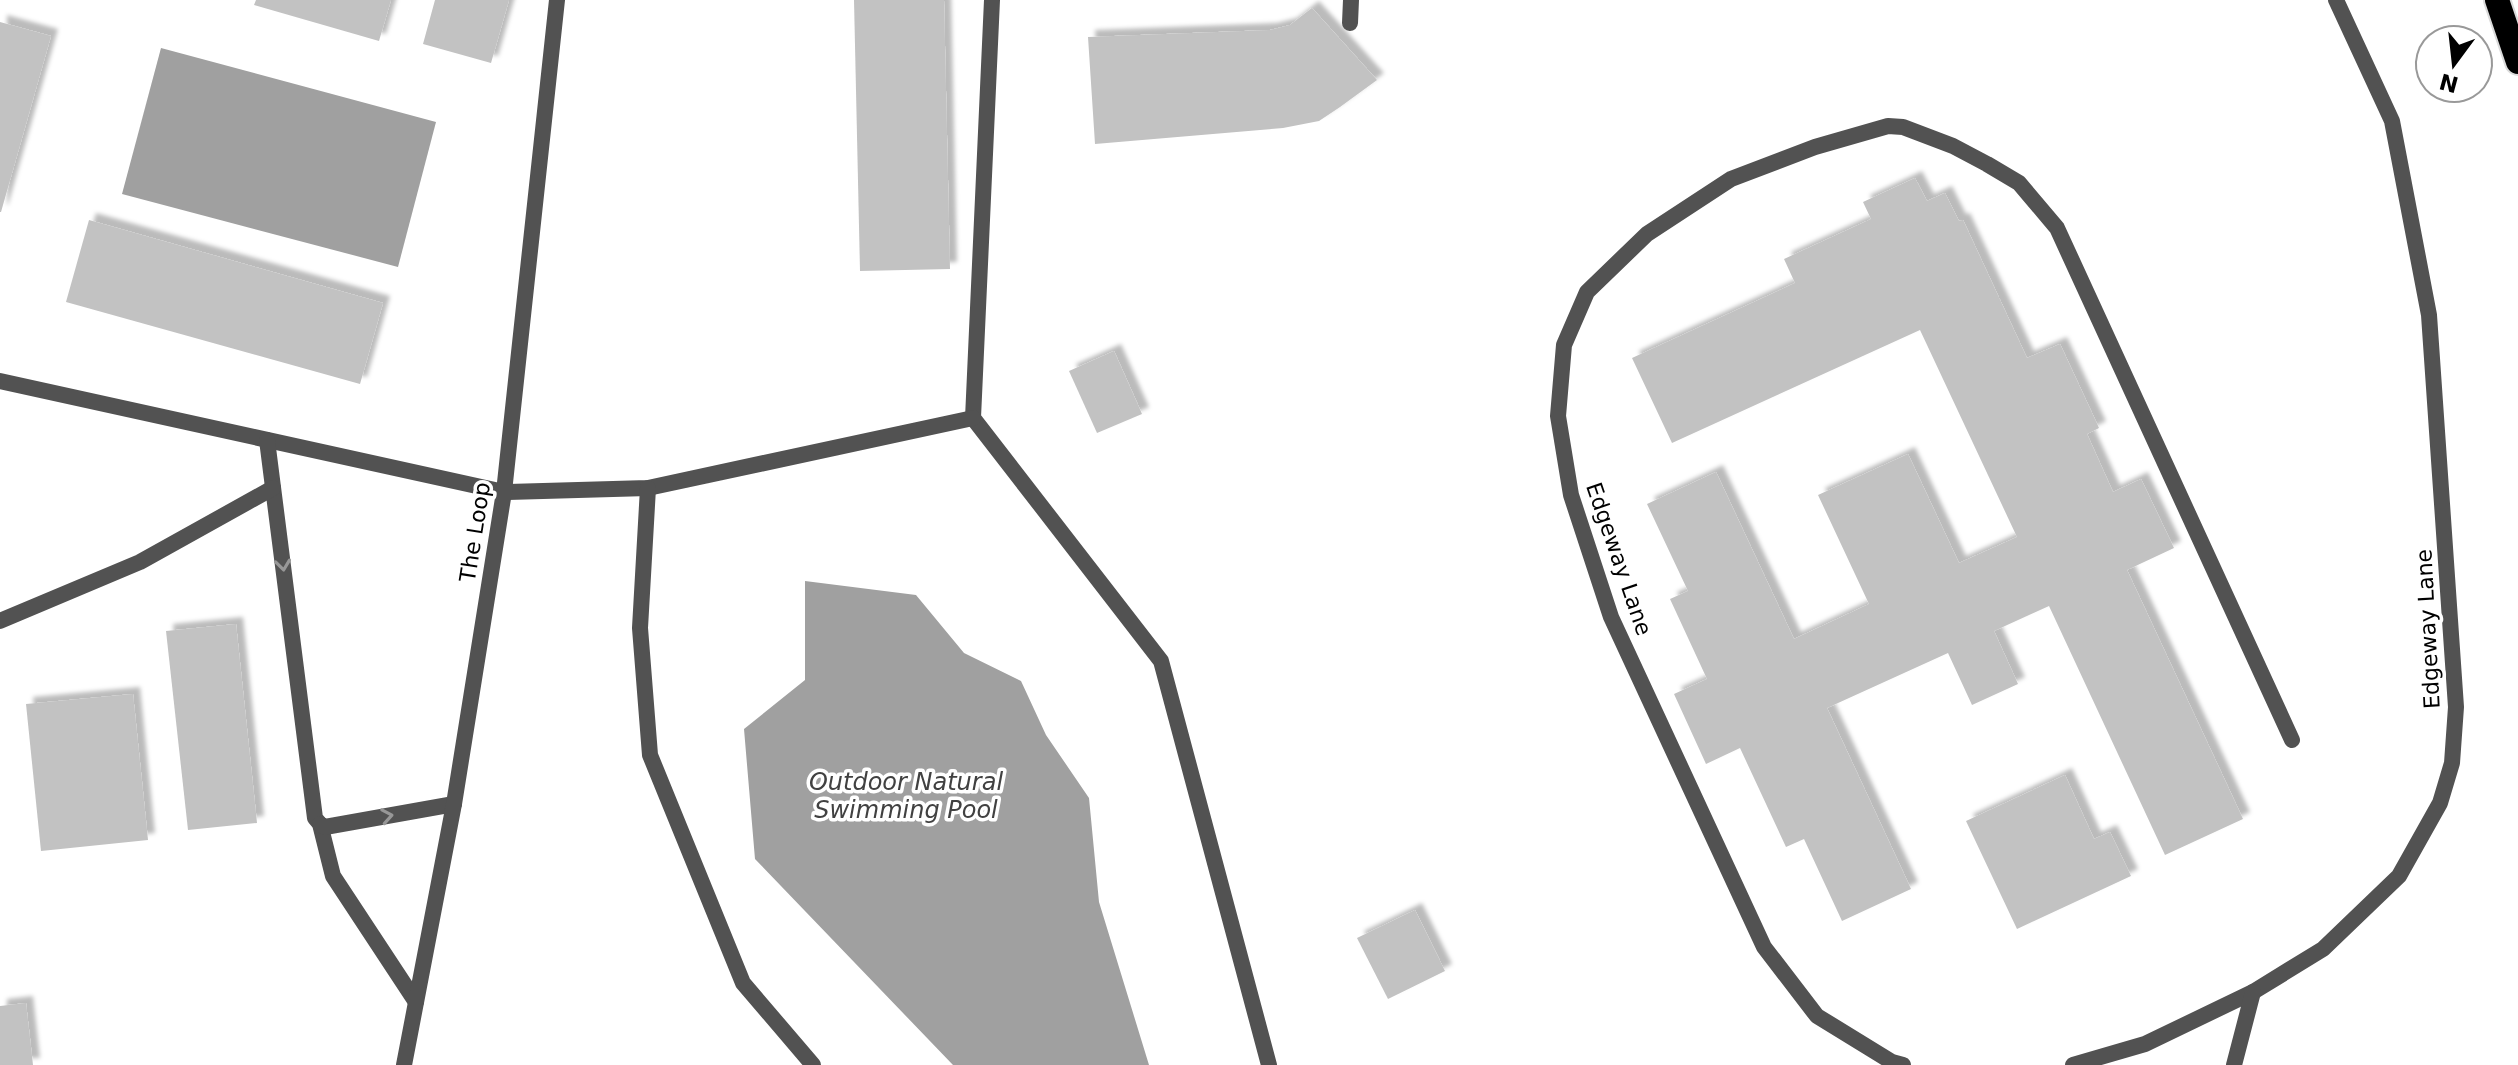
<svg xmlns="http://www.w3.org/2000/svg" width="2518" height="1065" font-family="'DejaVu Sans',sans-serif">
	<defs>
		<filter id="shadow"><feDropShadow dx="7" dy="-7" stdDeviation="2" flood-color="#0004"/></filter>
	</defs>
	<rect width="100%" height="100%" fill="#fff"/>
	<g fill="#a0a0a0">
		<path d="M161,48l275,74 -38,145 -276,-73z"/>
		<path d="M805,581l111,14 48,58 57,28 25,54 43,63 10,104 50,163h-196l-198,-206 -11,-130 61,-49z"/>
	</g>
	<g fill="#c2c2c2" filter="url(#shadow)">
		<path d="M256,0h135l-12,41 -125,-36z"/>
		<path d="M435,0h74l-18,63 -68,-19z"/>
		<path d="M854,0h90l6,269 -90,2z"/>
		<path d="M1312,8l65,72 -37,27 -21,14 -36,7 -188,16 -7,-107 182,-7 20,-5z"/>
		<path d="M0,22l51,14 -50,176h-1z"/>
		<path d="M1915,178l12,23 18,-8 14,28 4,-1 64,138 33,-14 39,84 -12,6 26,58 28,-13 33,69 -47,22 116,249 -78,36 -116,-249 -55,25 24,53 -46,21 -24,-52 -121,55 84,181 -69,32 -38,-82 -18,8 -46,-99 -34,16 -32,-70 33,-15 -37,-80 18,-8 -41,-87 69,-32 78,167 75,-35 -51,-109 90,-41 51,109 58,-26 -97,-207 -248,113 -40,-85 163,-75 -11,-24 87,-40 -8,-17z"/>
		<path d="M89,220l294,83 -23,81 -294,-82z"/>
		<path d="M1114,351l28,63 -45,19 -28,-62z"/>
		<path d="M236,624l21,199 -69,7 -22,-199z"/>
		<path d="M133,694l15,146 -107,11 -15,-147z"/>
		<path d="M2065,775l29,64 16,-7 21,44 -114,53 -51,-108z"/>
		<path d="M1415,910l30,61 -57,28 -31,-61z"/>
		<path d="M26,1003l7,62h-33v-59z"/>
	</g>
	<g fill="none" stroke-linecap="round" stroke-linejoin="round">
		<g stroke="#dbdbdb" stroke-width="28">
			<path id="motorway" d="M2497,0l21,62"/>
		</g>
		<g stroke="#525252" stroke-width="16">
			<path d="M992,0l-19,418 188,243 108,404"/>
			<path d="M1350,23l1,-23"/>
			<path d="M0,381l504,111 144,-4 325,-70"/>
			<path d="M267,440l48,378 5,6 13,52 83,126"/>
			<path d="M648,488l-8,140 10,127 93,228 70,82"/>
			<path d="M0,621l140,-59 133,-74"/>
			<path d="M320,824l5,3 129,-23"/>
			<path d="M404,1065l50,-261 50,-312 53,-492"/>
			<path d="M1903,1065l-11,-3 -75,-46 -53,-69 -153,-330 -40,-122 -13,-79 6,-71 23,-53 60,-58 84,-55 84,-32 73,-21 15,1 50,19 34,18 32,19 38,45 235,512"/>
			<path d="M2073,1065l72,-21 108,-52 70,-43 76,-73 41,-73 12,-40 4,-56 -27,-392 -37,-194 -56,-121"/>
			<path d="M2234,1065l19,-73"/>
		</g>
		<use href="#motorway" stroke="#000" stroke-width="24"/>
	</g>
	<defs><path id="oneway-chevron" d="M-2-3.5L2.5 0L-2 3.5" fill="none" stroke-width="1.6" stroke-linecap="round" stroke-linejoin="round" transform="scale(2)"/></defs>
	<g stroke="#979797">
		<use href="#oneway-chevron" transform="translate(283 565) rotate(83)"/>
		<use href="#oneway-chevron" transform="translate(387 816) rotate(-10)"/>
	</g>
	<g text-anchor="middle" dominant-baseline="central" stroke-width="7" stroke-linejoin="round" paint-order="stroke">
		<g font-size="22" fill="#000" stroke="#fff">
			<text transform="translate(475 532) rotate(-81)">The Loop</text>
			<text transform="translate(1619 559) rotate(71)">Edgeway Lane</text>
			<text transform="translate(2428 629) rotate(-93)">Edgeway Lane</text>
		</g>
		<g font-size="24" font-style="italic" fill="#414141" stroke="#fff">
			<text x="906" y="782">Outdoor Natural<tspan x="906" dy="28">Swimming Pool</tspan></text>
		</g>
	</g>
	<g transform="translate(2454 64) rotate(195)"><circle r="38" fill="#ffffff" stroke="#999999" stroke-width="2"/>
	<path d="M0-6L14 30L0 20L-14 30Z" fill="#000000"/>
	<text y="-12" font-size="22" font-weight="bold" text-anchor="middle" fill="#000000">N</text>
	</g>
</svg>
